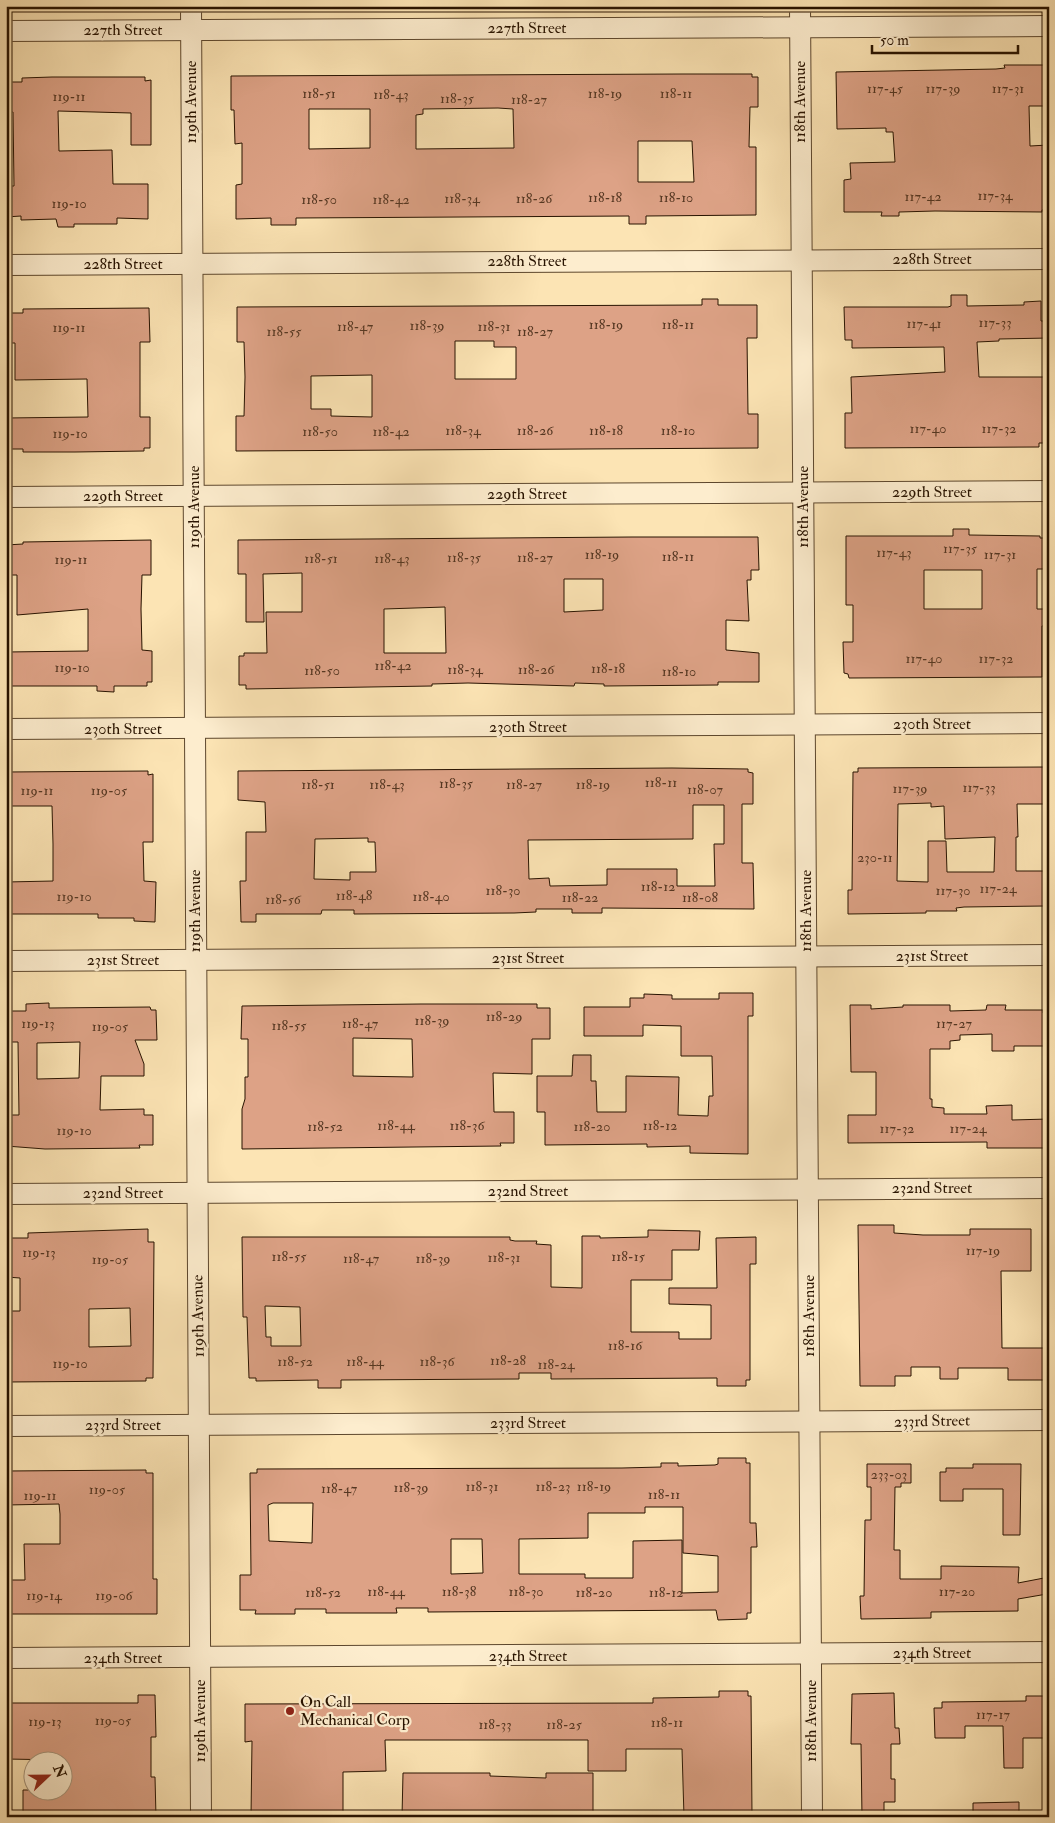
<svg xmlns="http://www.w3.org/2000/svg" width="1055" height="1823" font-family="'IM FELL Double Pica',serif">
	<rect width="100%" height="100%" fill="#fce4b4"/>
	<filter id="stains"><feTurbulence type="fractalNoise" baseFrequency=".004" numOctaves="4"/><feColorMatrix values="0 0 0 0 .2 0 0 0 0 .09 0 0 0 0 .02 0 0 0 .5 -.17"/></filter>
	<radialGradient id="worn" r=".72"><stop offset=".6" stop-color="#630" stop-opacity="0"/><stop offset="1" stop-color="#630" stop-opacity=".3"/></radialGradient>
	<g fill="#dda286" stroke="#281300" fill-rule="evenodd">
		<path d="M1004,65h43l2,3v38h-20l1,40 18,-1 1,65h-7v2l-107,-1 -36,1v4h-18l1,-4h-38v-32l7,-1 -1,-16 45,-1 -2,-30h-7v-4l-49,1 -1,-57 160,-3 9,-1z"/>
		<path d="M682,74h70v3h6v30h-8l-1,40h7v68l-110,1v8h-17v-8l-333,2v7h-25v-7l-35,1v-34l6,-1v-41l-7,1 -1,-34h-3v-34zM498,108l15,1 1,39 -98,1v-34l7,-1v-5zM309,109h61v39l-61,1zM638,141h54l2,41h-56z"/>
		<path d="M52,77h93v4l6,-1v65h-20v-32l-73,-2 1,40 53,-1 1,34h35v35l-31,-1v6h-43v3h-16l-2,-8 -35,1v-4l-15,1v-31h8l-1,-74h-7v-30h16v-4z"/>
		<path d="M951,295h16v11l57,-1v-3l17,-1v20h8v17l-50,1v2l-22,1 2,35h69l-2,66h-7v4l-194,1v-35h7l-1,-36 94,-5 -1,-25 -92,1v-8h-7l-1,-33h104l3,-1z"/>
		<path d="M702,299h16v6h39v33h-10l1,76h10v34l-522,3v-35h8l1,-39 -1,-35h-7v-35l465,-2zM455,341h39v6h22v32h-61zM372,375v42l-41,-1v-7h-20v-33z"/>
		<path d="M149,308l1,34h-10v75h10v31h-6v3l-69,1h-52v-3h-17v-31l82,-1 -1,-38 -72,1v-37h-9v-30h17v-4z"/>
		<path d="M953,529h16v6l71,1v2h8l-1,31h-10v40h12v17h-7v51l-193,1 -1,-4 -4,-1 -1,-31h10v-37h-7v-69h107zM924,570h58v39h-58z"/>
		<path d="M632,537h126l1,33h-8v10h-4l2,41 -23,-1v30l33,3v29h-41v3l-114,1v-2l-29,-1 -1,3 -106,-3 -36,1v2l-186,3v-4h-7v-29h5v-3h23l-1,-41h36v-39l-39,1 1,48h-18v-48h-8v-34zM564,579h39v31l-39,2zM445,607l1,46h-62v-44z"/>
		<path d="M151,540v35h-9l-1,34 1,41 10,1v31h-5v4h-33v6l-17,-1v-5h-91v-34l82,-1v-42l-71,6v-40h-11v-30l17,-1v-2z"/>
		<path d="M1046,767v37h-29l1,33h-2v34h29v35l-81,1 -8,1 1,3h-31v2l-78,1v-24h4l1,-118h5v-4zM931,803v4l13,-1 1,33 50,-2 -1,35h-47l-1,-31h-18v41l-31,-1 1,-77z"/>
		<path d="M672,768l76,1v3l5,1v31h-11v59h11l1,46 -152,-1v5h-30v-4h-36v3l-22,1 -160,1v-4h-32l-1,4h-65v8h-15l-1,-41h6v-49h20l-1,-30 -27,-2v-29zM693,805h31v39h-10l1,42h-38v-17h-70v16l-57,1 -1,-8 -20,1 -1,-39 165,-1zM368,838v4h7l1,30h-26v8l-36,-1 1,-40z"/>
		<path d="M148,771v4l5,-1v68h-10l1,39 12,1 -1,40 -21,-1v-3h-36v-4h-92v-32l47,-1v-37l-1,-38h-46v-34z"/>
		<path d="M719,993h34v23h-5v138l-58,-1v-7l-43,1v-3l-102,1v-33h-8v-36h35l1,-21h18v26h5l1,31h29v-36l53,1 -1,38 30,1 1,-20h4l-1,-40h-31v-30l-38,-1v11h-59v-29h46v-9h14v-4l28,1v4h47z"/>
		<path d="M49,1003v5l101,-1 1,3h5l1,30h-22l9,24v12h-43l-1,34 44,-1v6h9v30h-14l1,3 -95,1 -39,-3v-31h13l-1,-73h-12v-31h20v-7zM80,1042l-1,36 -42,1v-36z"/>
		<path d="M421,1004h116v4h13v31h-18v35l-39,-1 1,39h20v31h-14l1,3 -259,3v-40l3,-10v-22h3v-38h-7l1,-33zM353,1038l59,1 1,38 -60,-1z"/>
		<path d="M850,1005h21v4l32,-2v-2h47v6l36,-1 1,-5h19l-1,5h38v3h5v33h-34v5h-22v-17l-32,1v5l-10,1v8h-20v50h2v8l12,1v6h43l-1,-8 26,-1v15l37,-1v29h-62v-6l-139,1v-28h28v-43h-25z"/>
		<path d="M858,1225h36v8l29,2h47v-6h61v42h-30l1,77h47v32h-41v-12h-50v11h-18v-12h-29v9h-16v10h-35z"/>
		<path d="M148,1229v13h6l-1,136h-7v3l-140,1 3,-71h11v-33l-14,-1v-39h22v-5zM130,1308l1,38 -42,1v-38z"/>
		<path d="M648,1230l52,1 -1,19h-27v30h-41v52h48v7h32v-34l-42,-1v-16h48l-1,-50 40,-1v27h-6v116h-4v6h-29v-8l-166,1v-6h-32v6l-178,1v8h-23v-8l-62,1v-3h-7l-2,-61h-4l-1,-80h268v3l5,1h22l-1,3 15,1v42l31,1v-52h18v2l48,-1zM265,1306l35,1 1,39h-30v-9h-5z"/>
		<path d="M718,1458h28v5h4v60h6l1,24h-6v66h-4v6l-29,1 -2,-10 -288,2v-4h-32l1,5h-71v-4h-31v5h-40l1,-4h-16v-35h11l-1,-102h7v-4l365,-1 39,-1v-4h17v3l37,-1 3,-1zM273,1503h40l-1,40 -43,-2 -1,-36zM645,1507h38v46l35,3v36l-36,1v-53l-49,1v37h-48v-4h-66v-35l69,-1v-25h57zM451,1539h31l1,34 -32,1z"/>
		<path d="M867,1464h44v19h-10v4h-6l-1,63h6v29h41v-13l78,1 -1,16 26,-5 3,16 -29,5v12l-87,1v6l-70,1 -1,-23h4l1,-76h6v-33h-4z"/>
		<path d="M973,1464h48l-1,71h-17v-46h-40v12h-23v-29h6v-4h27z"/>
		<path d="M146,1470v3h7v106h4v35h-151v-34h19l-1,-36h36v-30l-1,-10 -53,1v-34z"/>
		<path d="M719,1691h29v5h3l1,119 -68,2 -2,-68h-56v22h-38v-31h-203l1,31 -43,1v45h-92l1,-76 -7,1v-38l408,-1v-5l66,-1z"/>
		<path d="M894,1693l1,35h4l1,16h-9v35h4v23h-11v15h-22l-1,-73h-10l1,-50z"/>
		<path d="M138,1695h17l1,42h-5v40h4l1,40h-133v-27h39v-30l-56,-1v-56h132z"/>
		<path d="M1026,1696h23v42h-26v30h-19l-1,-42h-38v12h-30l-1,-30h8v-6l84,-1z"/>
		<path d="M403,1773h87v3l56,2v-5h47v44h-191z"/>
		<path d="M1019,1802v15h-46v-14z"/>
	</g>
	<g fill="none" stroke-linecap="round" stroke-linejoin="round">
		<g stroke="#5d472d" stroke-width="22">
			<g id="street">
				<path d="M191,6l10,1811"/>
				<path d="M800,6l12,1811"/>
				<path d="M6,31l1043,-5"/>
				<path d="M6,265l1043,-6"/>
				<path d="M6,497l1043,-6"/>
				<path d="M6,729l1043,-6"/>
				<path d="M6,961l1043,-6"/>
				<path d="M6,1194l1043,-6"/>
				<path d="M6,1426l1043,-6"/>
				<path d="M6,1658l1043,-6"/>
			</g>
		</g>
		<use href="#street" stroke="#fdedce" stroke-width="20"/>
	</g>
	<circle fill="#8f2418" stroke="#fdedce" stroke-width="2" cx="290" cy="1711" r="5"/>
	<g text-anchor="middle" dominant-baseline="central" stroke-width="4.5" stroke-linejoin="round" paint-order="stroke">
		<g font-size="14" fill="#553722">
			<text x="885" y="88">117-45</text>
			<text x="943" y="88">117-39</text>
			<text x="1008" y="88">117-31</text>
			<text x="319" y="93">118-51</text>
			<text x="605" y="93">118-19</text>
			<text x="676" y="93">118-11</text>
			<text x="391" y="94">118-43</text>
			<text x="69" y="96">119-11</text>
			<text x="457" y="98">118-35</text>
			<text x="529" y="99">118-27</text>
			<text x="995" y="195">117-34</text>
			<text x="923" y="196">117-42</text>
			<text x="605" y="197">118-18</text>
			<text x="676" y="197">118-10</text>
			<text x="462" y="198">118-34</text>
			<text x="534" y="198">118-26</text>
			<text x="319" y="199">118-50</text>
			<text x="391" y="199">118-42</text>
			<text x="69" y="203">119-10</text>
			<text x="995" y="322">117-33</text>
			<text x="924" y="323">117-41</text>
			<text x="606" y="324">118-19</text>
			<text x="678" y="324">118-11</text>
			<text x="427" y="325">118-39</text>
			<text x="355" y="326">118-47</text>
			<text x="494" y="326">118-31</text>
			<text x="69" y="327">119-11</text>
			<text x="284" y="331">118-55</text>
			<text x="535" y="331">118-27</text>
			<text x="928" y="428">117-40</text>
			<text x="999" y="428">117-32</text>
			<text x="463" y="430">118-34</text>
			<text x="535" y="430">118-26</text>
			<text x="606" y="430">118-18</text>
			<text x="678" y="430">118-10</text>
			<text x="320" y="431">118-50</text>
			<text x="391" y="431">118-42</text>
			<text x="70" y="433">119-10</text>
			<text x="960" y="548">117-35</text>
			<text x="894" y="552">117-43</text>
			<text x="602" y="554">118-19</text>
			<text x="1000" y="554">117-31</text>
			<text x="678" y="556">118-11</text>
			<text x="464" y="557">118-35</text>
			<text x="535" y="557">118-27</text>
			<text x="321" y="558">118-51</text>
			<text x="392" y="558">118-43</text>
			<text x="71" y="559">119-11</text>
			<text x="924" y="658">117-40</text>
			<text x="996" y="658">117-32</text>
			<text x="393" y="665">118-42</text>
			<text x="72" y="667">119-10</text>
			<text x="608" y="668">118-18</text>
			<text x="465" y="669">118-34</text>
			<text x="536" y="669">118-26</text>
			<text x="322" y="670">118-50</text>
			<text x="679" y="671">118-10</text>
			<text x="661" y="782">118-11</text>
			<text x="456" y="783">118-35</text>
			<text x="318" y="784">118-51</text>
			<text x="387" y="784">118-43</text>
			<text x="524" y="784">118-27</text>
			<text x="593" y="784">118-19</text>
			<text x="979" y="787">117-33</text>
			<text x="910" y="788">117-39</text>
			<text x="705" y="789">118-07</text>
			<text x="37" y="790">119-11</text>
			<text x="109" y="790">119-05</text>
			<text x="875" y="857">230-11</text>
			<text x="658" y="886">118-12</text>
			<text x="998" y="888">117-24</text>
			<text x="503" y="890">118-30</text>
			<text x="953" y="890">117-30</text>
			<text x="354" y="895">118-48</text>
			<text x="74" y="896">119-10</text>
			<text x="431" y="896">118-40</text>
			<text x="580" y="897">118-22</text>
			<text x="700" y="897">118-08</text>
			<text x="283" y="899">118-56</text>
			<text x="504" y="1016">118-29</text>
			<text x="432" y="1020">118-39</text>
			<text x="38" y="1023">119-13</text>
			<text x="360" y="1023">118-47</text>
			<text x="954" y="1023">117-27</text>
			<text x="289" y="1025">118-55</text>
			<text x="110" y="1026">119-05</text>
			<text x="396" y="1125">118-44</text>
			<text x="467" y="1125">118-36</text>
			<text x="660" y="1125">118-12</text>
			<text x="325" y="1126">118-52</text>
			<text x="592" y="1126">118-20</text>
			<text x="897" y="1128">117-32</text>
			<text x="968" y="1128">117-24</text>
			<text x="74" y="1130">119-10</text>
			<text x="983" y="1250">117-19</text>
			<text x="39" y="1252">119-13</text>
			<text x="289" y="1256">118-55</text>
			<text x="628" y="1256">118-15</text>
			<text x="504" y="1257">118-31</text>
			<text x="361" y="1258">118-47</text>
			<text x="433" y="1258">118-39</text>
			<text x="110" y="1259">119-05</text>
			<text x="625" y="1345">118-16</text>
			<text x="508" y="1360">118-28</text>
			<text x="295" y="1361">118-52</text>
			<text x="365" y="1361">118-44</text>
			<text x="437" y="1361">118-36</text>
			<text x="70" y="1363">119-10</text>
			<text x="556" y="1364">118-24</text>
			<text x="889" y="1474">233-03</text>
			<text x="482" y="1486">118-31</text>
			<text x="553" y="1486">118-23</text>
			<text x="594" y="1486">118-19</text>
			<text x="411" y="1487">118-39</text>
			<text x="339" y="1488">118-47</text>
			<text x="107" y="1489">119-05</text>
			<text x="664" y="1494">118-11</text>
			<text x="40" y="1495">119-11</text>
			<text x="386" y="1591">118-44</text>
			<text x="459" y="1591">118-38</text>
			<text x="526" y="1591">118-30</text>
			<text x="957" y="1591">117-20</text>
			<text x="323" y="1592">118-52</text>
			<text x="594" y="1592">118-20</text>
			<text x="666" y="1592">118-12</text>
			<text x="44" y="1595">119-14</text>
			<text x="114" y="1595">119-06</text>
			<text x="993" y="1714">117-17</text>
			<text x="113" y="1720">119-05</text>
			<text x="45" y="1721">119-13</text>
			<text x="667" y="1722">118-11</text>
			<text x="495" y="1724">118-33</text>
			<text x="564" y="1724">118-25</text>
		</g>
		<g font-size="16" fill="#281300" stroke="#fdedce">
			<text x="527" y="28">227th Street</text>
			<text x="123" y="30">227th Street</text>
			<text transform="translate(191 102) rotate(-90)">119th Avenue</text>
			<text transform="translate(800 102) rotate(-90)">118th Avenue</text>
			<text x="932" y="259">228th Street</text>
			<text x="527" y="261">228th Street</text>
			<text x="123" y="264">228th Street</text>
			<text x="932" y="492">229th Street</text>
			<text x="527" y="494">229th Street</text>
			<text x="123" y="496">229th Street</text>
			<text transform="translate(194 507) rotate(-90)">119th Avenue</text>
			<text transform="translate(803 507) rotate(-90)">118th Avenue</text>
			<text x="932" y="724">230th Street</text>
			<text x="528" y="727">230th Street</text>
			<text x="123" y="729">230th Street</text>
			<text transform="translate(195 911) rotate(-90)">119th Avenue</text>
			<text transform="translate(806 911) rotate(-90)">118th Avenue</text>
			<text x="932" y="956">231st Street</text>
			<text x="528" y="958">231st Street</text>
			<text x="123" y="960">231st Street</text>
			<text x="932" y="1188">232nd Street</text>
			<text x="528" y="1191">232nd Street</text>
			<text x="123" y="1193">232nd Street</text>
			<text transform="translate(198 1316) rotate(-91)">119th Avenue</text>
			<text transform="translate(809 1316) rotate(-90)">118th Avenue</text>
			<text transform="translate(932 1421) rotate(-1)">233rd Street</text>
			<text x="528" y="1423">233rd Street</text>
			<text x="123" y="1425">233rd Street</text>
			<text x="932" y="1653">234th Street</text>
			<text x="528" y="1656">234th Street</text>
			<text x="123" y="1658">234th Street</text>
			<text transform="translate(200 1721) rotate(-90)">119th Avenue</text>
			<text transform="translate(811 1721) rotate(-90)">118th Avenue</text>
		</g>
		<g font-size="16" fill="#281300" stroke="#fdedce" text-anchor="start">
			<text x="300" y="1702">On Call<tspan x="300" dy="18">Mechanical Corp</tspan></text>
		</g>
	</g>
	<rect width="1055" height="1823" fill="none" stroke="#fce4b4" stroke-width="25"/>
	<rect x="8" y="8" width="1040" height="1808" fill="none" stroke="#281300" stroke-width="2.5"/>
	<rect x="12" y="12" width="1030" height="1798" fill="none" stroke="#281300"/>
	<g transform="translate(48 1776) rotate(68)"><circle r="24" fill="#fdedce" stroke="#a8967c"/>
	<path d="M0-4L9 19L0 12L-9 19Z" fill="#8f2418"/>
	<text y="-8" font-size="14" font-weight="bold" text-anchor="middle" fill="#281300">N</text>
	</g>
	<path d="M872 45v8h146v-8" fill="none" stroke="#281300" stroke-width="2.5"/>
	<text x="880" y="45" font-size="15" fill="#281300" stroke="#fdedce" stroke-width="4" paint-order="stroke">50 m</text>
	<rect width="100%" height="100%" filter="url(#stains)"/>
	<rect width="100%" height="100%" fill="url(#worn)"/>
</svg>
